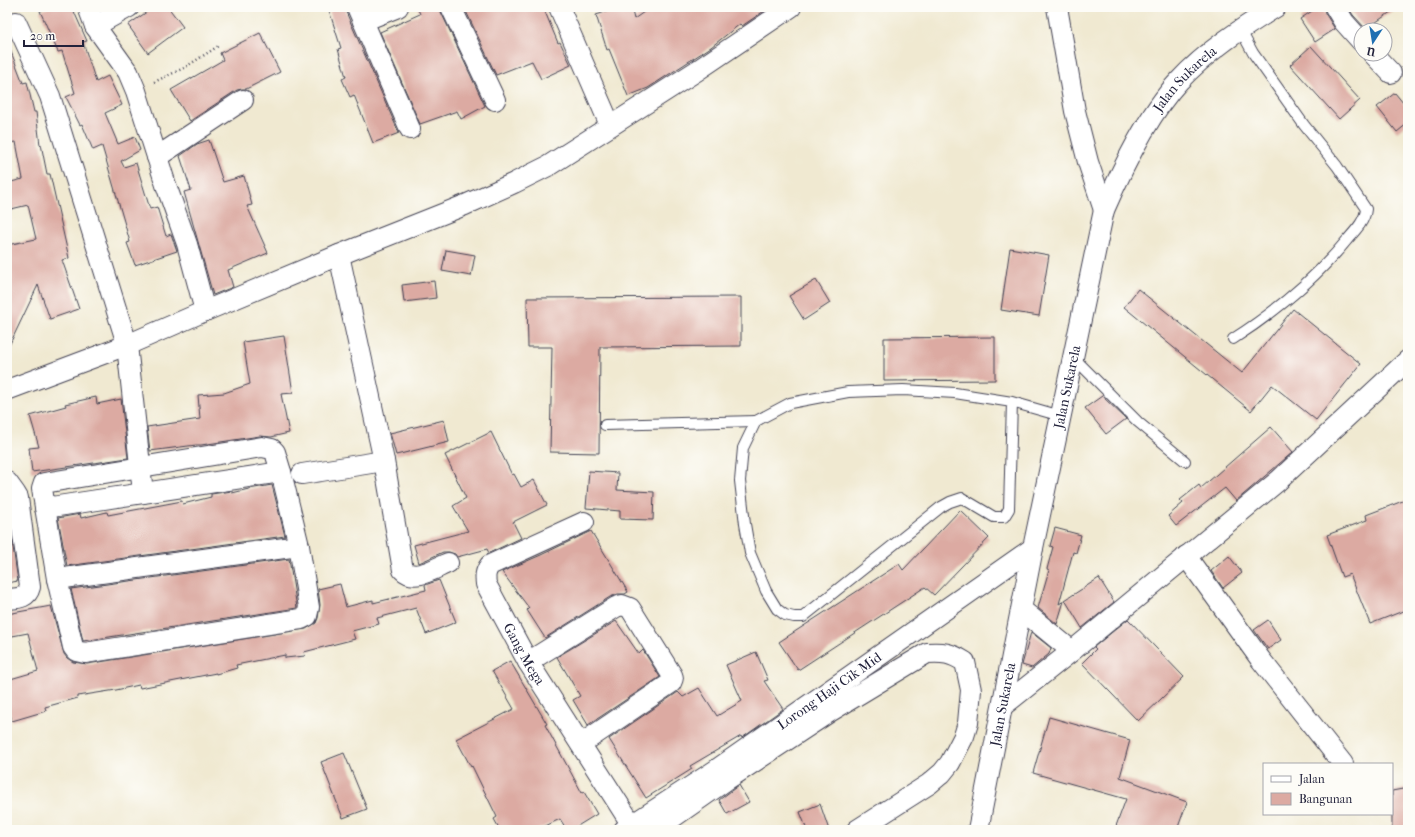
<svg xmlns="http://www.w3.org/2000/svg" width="1415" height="837" font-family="'IM FELL French Canon',serif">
	<rect width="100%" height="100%" fill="#fdfcf7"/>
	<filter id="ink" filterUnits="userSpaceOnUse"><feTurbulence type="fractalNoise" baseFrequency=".025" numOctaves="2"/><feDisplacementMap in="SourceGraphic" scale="8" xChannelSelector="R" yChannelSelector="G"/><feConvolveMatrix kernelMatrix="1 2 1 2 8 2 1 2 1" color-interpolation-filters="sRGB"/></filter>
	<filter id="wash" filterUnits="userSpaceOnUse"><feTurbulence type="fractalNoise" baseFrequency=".012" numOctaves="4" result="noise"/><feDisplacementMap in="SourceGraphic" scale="16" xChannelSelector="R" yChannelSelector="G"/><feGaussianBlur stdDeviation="0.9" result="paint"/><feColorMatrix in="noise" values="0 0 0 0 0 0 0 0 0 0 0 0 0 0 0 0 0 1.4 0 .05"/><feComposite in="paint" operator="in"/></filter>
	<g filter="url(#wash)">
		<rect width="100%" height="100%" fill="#f0e9d1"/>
		<g id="blocks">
			<g fill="#dcaaa2">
				<path d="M50,7h22l15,34 -4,1 13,40 12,-6 14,29 -17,8 13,31 17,-7 5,13 -19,11 3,6 12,-4 14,46 7,-2 9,29 5,-2 6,17 -42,14 -8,-22 3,-1 -28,-96 -9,4 -11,-26 -2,1 -14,-28 9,-4 -13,-42 -4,1 -18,-41z"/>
				<path d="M154,7h14l15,20 -35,26 -20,-28z"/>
				<path d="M328,7h18v5l53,121 -26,10 -19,-48 -4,2 -8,-18 4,-2 -8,-28 3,-1z"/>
				<path d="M417,7h23l1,5 44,94 -24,13 -4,-8 -37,13 -40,-92 40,-18z"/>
				<path d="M464,7h79l15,36 2,-1 11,23 -30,14 -9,-18 -36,14z"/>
				<path d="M622,7h9l3,12 17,-12h119l-28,19 -2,-2 -29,23 -63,41 -20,8 -19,-47 -2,1 -11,-35z"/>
				<path d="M1318,7h6l1,6 10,16 -20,13 -15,-23z"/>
				<path d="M1348,7h50l-32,22 -13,-14z"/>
				<path d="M260,33l20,39 -34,17h-4l-5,1 -47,31 -19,-31 52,-30 -3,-7z"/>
				<path d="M7,44h1l15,39 4,-1 7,30h2l4,33 1,-1 6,30h3l19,84 -7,2 17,49 -29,10 -12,-34 -31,65v-105l29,-6 -8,-34 -21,5v-27l16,-4 -7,-37 -8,1 -1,-9z"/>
				<path d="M1311,46l49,54 -21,19 -49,-54z"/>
				<path d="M1395,93l13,16v14l-11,9 -20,-25z"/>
				<path d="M209,140l14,42 21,-6 8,29 -5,1 21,47 -40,17 5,17 -20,8 -29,-103 7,-2 -11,-34 17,-12z"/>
				<path d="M1010,248l39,7 -10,61 -38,-6z"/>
				<path d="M446,250l29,5 -4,21 -29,-5z"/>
				<path d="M816,280l14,23 -26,17 -15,-24z"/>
				<path d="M434,281l2,17 -32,4 -2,-17z"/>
				<path d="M1138,289l104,84 51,-64 68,55 -45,56 -44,-35 -21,26 -127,-104z"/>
				<path d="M741,297v49l-141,1 -1,106 -49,-1 2,-105h-24l-1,-49z"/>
				<path d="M284,336l9,57 -12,1 8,39 -18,4 -11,-1 -59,9h-5l-46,6 -3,-24 53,-8 -2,-24 26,-2 26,-9 -7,-42z"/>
				<path d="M995,337v43l-111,1v-43z"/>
				<path d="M1102,396l24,23 -20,15 -21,-26z"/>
				<path d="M96,397l1,7 24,-5 7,59 -96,14 -3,-24 10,-1 -9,-31 36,-10 -1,-2z"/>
				<path d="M444,420l5,22 -53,13 -6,-22z"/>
				<path d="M1271,427l22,25 -57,49 -11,-13 -49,38 -8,-10 15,-13 -3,-3 19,-15 2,3z"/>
				<path d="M491,432l21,43 2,-1 7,13 13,-7 13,25 -34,17 8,16 -32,15 -2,-4 -30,8 -2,-3 -6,-2h-6l-24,11 -5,-18 54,-14 -15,-25 13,-8 -21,-43z"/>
				<path d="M589,471l29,2 -1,17 37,2 -1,28 -33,-1v-8l-34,-3z"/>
				<path d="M272,485l13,51 -218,30 -9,-48 22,-4 1,4 26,-6 1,3 74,-14 1,3 28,-7v-3l21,-3v2l17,-4z"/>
				<path d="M1408,499v110l-38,15 -20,-50 -8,3 -15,-42 40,-15 -1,-5z"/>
				<path d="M960,510l29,28 -55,57 -9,-8 -127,83 -19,-28 120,-78 4,6z"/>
				<path d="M8,513l10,68 -11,2v-69z"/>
				<path d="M1055,528l26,7 -5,18 -3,-1 -14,52 5,-3 -7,23 -19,-16 11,-38 -2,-1 6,-22 -3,-1z"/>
				<path d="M591,531l37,61 -3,2h-7l-8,3 -65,41 -18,-28 2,-2 -27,-36 39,-17z"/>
				<path d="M1229,556l13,17 -19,15 -12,-17z"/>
				<path d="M289,559l8,49 -214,33 -12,-52z"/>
				<path d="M1099,578l15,24 -32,26 -17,-28z"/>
				<path d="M439,580l17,42 -30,12 -10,-26 -39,10 2,6 -27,7 3,8 -51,13 1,4 -20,2v-3l-49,10 1,3 -21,6v-1l-76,15 -1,-3 -23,5 -38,6v2l-33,9 1,4 -34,10 -5,-18v-23l31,-9 -10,-38 -21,4v-23l44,-8 13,48 3,4 6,4 14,2 219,-35 10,-6 2,-5 2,-13 -2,-16 22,-5 6,23 27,-7v3l53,-13 -1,-5z"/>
				<path d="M1128,619l56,58 -46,44 -56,-58 14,-14 -2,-2z"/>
				<path d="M1268,620l13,20 -13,9 -14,-19z"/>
				<path d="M616,621l23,33 4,-4 17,27 -72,48 -15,-25 7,-4 -23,-39z"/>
				<path d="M1031,632l20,16 -2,6 -17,14 -10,-3z"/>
				<path d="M756,652l12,28 -4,1 19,28 -41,29 -1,-2 -51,30 2,3 -46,29 -37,-59 69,-47 5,5 16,-9 18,28 25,-15 -16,-36z"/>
				<path d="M510,661l37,63 -2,1 37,68 2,-1 13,22 -26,16h-4l-7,-11 -23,11h-37l-6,-11 3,-2 -25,-51 -1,1 -15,-28 58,-30 -22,-38z"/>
				<path d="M1049,717l81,23 -10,37 67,25 -10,28h-51l-10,-4 10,-27 -93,-26z"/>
				<path d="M344,753l23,56 -24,9 -22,-56z"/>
				<path d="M739,785l10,17 -22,12 -8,-14z"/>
				<path d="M1408,788v39l-16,2v-38z"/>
				<path d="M820,804l9,26h-22l-7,-18z"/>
			</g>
		</g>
	</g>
	<g filter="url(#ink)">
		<use href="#blocks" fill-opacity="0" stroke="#414052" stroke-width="1"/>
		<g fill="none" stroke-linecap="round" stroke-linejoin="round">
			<g stroke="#414052" stroke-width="12">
				<g id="service">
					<path d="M1233,339c42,-27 82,-60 114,-99 8,-9 18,-19 19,-31l-29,-43 -33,-41 -51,-72 -13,-24"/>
					<path d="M1074,358l64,64 47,39"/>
					<path d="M1012,402l-3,107 -5,8h-10l-32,-19 -12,4 -9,5 -138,110h-9l-9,-2 -8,-6 -11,-18 -16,-38 -5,-29 -5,-43 3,-33 13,-27 34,-18 58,-11 55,-2 52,3 57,9 49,14"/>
					<path d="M605,425l151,-4"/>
				</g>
			</g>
			<g stroke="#414052" stroke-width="22">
				<g id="minor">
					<path d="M88,7l7,19 33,46 8,19 30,94 21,59 18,67"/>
					<path d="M357,7l53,122"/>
					<path d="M451,7l44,93"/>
					<path d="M559,7l51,118"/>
					<path d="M1057,7l18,104 13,51 16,48"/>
					<path d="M1335,7l9,15 17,19"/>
					<path d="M363,21l35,-14"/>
					<path d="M16,22l34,74 73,235 4,14 16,148"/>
					<path d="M95,26l34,-19"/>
					<path d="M1373,54l18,19"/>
					<path d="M157,157l86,-57"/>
					<path d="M339,255l45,206 19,109c12,12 32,-2 45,-7"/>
					<path d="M7,390l120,-45 78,-34 134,-56 126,-50 49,-22 34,-17 150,-96 93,-63"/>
					<path d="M262,447l10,2 3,3 6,20 18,74 10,61 -2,9 -6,3 -216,34 -9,-2 -3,-4 -16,-68 -15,-90 2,-6z"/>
					<path d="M302,474l82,-13"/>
					<path d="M7,482l8,11 3,5 12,89c-3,12 -13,11 -23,12"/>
					<path d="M45,508l236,-36"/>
					<path id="s1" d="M584,522l-94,43c-5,7 -5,11 -4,19l42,78 104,163"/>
					<path d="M1186,556l75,104 82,104"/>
					<path d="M57,579l242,-33"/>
					<path d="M1022,610l50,41"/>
					<path d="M528,662l88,-55 6,-2 8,3 42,67 1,3 -2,5 -90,61"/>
					<path d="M1004,705l68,-54 206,-170 130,-121"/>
					<path id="s2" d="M624,830l89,-58 320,-224"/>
					<path d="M655,830l70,-49 106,-70 96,-58c17,-1 24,0 38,9l6,28 -3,33 -4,13 -14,27 -8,10 -13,11 -72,46"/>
					<path id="s3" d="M978,830l55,-282 71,-338c18,-41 44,-96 75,-129 28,-30 63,-53 97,-74"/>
				</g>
			</g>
			<path stroke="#414052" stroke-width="2.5" stroke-dasharray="1 3" stroke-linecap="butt" d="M154,82l30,-14 36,-23"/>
			<use href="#service" stroke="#fff" stroke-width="10"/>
			<use href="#minor" stroke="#fff" stroke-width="20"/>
		</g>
	</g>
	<g text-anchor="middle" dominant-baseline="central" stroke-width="3.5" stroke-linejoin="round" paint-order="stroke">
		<g font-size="14" fill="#22223b" stroke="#fdfcf7">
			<text stroke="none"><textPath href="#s3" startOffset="788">Jalan Sukarela</textPath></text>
			<text stroke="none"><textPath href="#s3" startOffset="452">Jalan Sukarela</textPath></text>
			<text stroke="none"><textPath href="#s1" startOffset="203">Gang Mega</textPath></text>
			<text stroke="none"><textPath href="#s2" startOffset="248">Lorong Haji Cik Mid</textPath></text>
			<text stroke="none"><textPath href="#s3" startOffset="128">Jalan Sukarela</textPath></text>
		</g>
	</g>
	<rect width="1415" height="837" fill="none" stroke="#fdfcf7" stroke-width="24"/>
	<rect x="1263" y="763" width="130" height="52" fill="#fdfcf7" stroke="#a5a5ac"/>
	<rect x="1271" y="776" width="20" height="6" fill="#ffffff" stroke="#a5a5ac"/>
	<text x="1299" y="783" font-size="12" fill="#22223b">Jalan</text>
	<rect x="1271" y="793" width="20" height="12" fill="#dcaaa2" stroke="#a5a5ac"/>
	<text x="1299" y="803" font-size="12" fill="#22223b">Bangunan</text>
	<g transform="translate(1373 42) rotate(192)"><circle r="19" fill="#fdfcf7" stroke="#a5a5ac"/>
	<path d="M0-3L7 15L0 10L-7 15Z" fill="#1f6fb2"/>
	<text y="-6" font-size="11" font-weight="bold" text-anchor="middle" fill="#22223b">U</text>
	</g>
	<path d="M24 40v6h59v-6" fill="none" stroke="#22223b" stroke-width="2"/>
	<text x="30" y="40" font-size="12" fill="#22223b" stroke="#fdfcf7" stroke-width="3" paint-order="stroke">20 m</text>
</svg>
